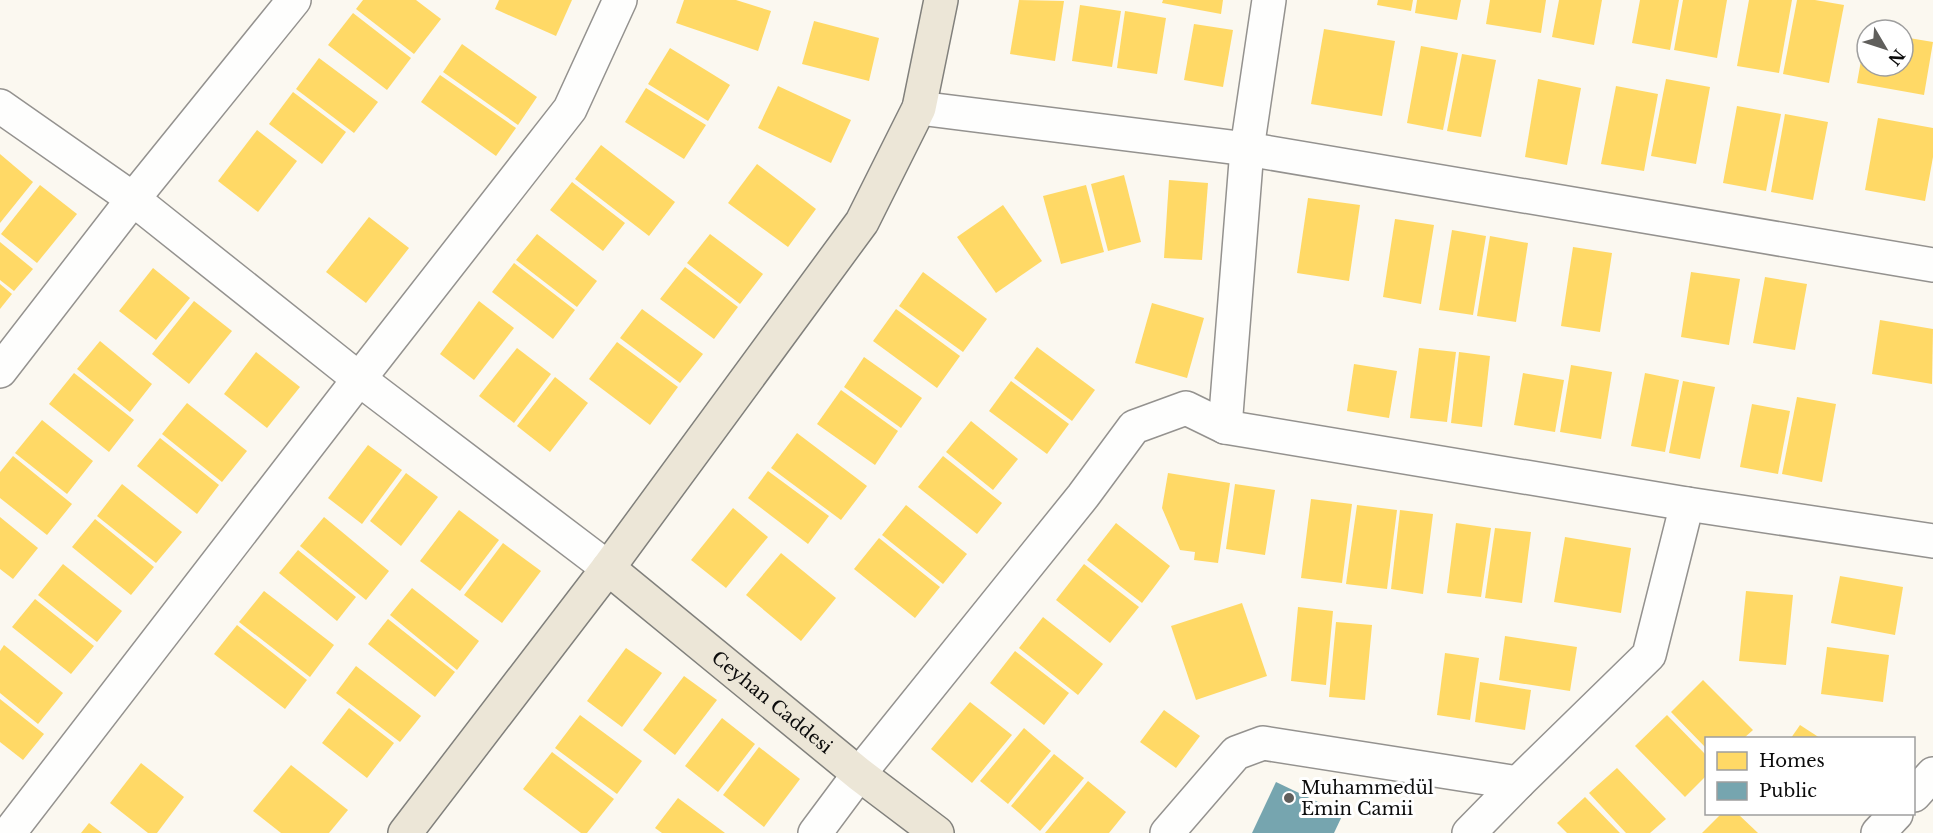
<svg xmlns="http://www.w3.org/2000/svg" width="1933" height="833" font-family="'Libre Baskerville',serif">
	<rect width="100%" height="100%" fill="#fbf8f0"/>
	<g fill="#ffd966">
		<path d="M363,0h53l25,19 -27,35 -58,-45z"/>
		<path d="M499,0h73l-16,36 -61,-27z"/>
		<path d="M684,0h52l35,11 -13,40 -82,-28z"/>
		<path d="M1019,0l45,1 -9,60 -45,-7z"/>
		<path d="M1163,0h60l-2,14 -59,-11z"/>
		<path d="M1378,0h35l-2,11 -34,-6z"/>
		<path d="M1417,0h44l-4,20 -42,-7z"/>
		<path d="M1490,0h56l-5,33 -55,-9z"/>
		<path d="M1559,0h43l-8,45 -42,-8z"/>
		<path d="M1640,0h39l-9,50 -38,-7z"/>
		<path d="M1683,0h44l-10,58 -43,-8z"/>
		<path d="M1749,0h43l-13,73 -42,-7z"/>
		<path d="M1797,0h18l29,5 -15,78 -46,-9z"/>
		<path d="M1080,5l41,6 -9,56 -40,-6z"/>
		<path d="M1125,11l41,7 -9,56 -40,-6z"/>
		<path d="M353,13l58,45 -24,32 -59,-45z"/>
		<path d="M814,21l65,17 -10,43 -67,-17z"/>
		<path d="M1194,24l39,6 -10,57 -39,-7z"/>
		<path d="M1324,29l71,12 -13,75 -71,-12z"/>
		<path d="M1866,32l1,34h36v-29l30,5 -9,53 -67,-12z"/>
		<path d="M462,44l75,53 -19,28 -75,-53z"/>
		<path d="M1421,46l37,7 -15,77 -36,-7z"/>
		<path d="M670,48l60,37 -22,36 -60,-37z"/>
		<path d="M1462,54l34,6 -15,77 -34,-6z"/>
		<path d="M319,58l59,44 -24,31 -58,-44z"/>
		<path d="M440,75l76,53 -20,28 -75,-54z"/>
		<path d="M1538,79l43,9 -14,77 -42,-8z"/>
		<path d="M1666,79l44,8 -14,77 -45,-8z"/>
		<path d="M778,86l73,34 -20,43 -73,-35z"/>
		<path d="M1616,86l42,8 -14,77 -43,-7z"/>
		<path d="M646,88l60,37 -22,34 -59,-37z"/>
		<path d="M293,92l53,40 -24,32 -53,-40z"/>
		<path d="M1737,106l44,8 -15,77 -43,-8z"/>
		<path d="M1785,114l43,8 -15,78 -42,-8z"/>
		<path d="M1878,118l55,10v29l-8,44 -60,-11z"/>
		<path d="M257,130l40,31 -39,51 -40,-31z"/>
		<path d="M601,145l74,57 -26,34 -74,-57z"/>
		<path d="M0,154l33,28 -33,41z"/>
		<path d="M757,164l59,45 -28,38 -60,-44z"/>
		<path d="M1124,175l17,67 -33,9 -17,-67z"/>
		<path d="M1169,180l39,3 -6,77 -38,-2z"/>
		<path d="M572,182l53,41 -22,28 -53,-41z"/>
		<path d="M40,185l37,29 -40,49 -36,-29z"/>
		<path d="M1086,185l18,67 -43,12 -18,-68z"/>
		<path d="M1308,198l52,7 -11,76 -52,-8z"/>
		<path d="M1003,205l39,56 -46,32 -39,-56z"/>
		<path d="M369,217l40,31 -43,55 -40,-31z"/>
		<path d="M1395,219l39,6 -13,79 -38,-7z"/>
		<path d="M1452,230l34,6 -13,79 -34,-5z"/>
		<path d="M537,234l60,47 -20,26 -61,-47z"/>
		<path d="M710,234l53,40 -23,30 -53,-41z"/>
		<path d="M1490,236l38,7 -12,79 -39,-6z"/>
		<path d="M0,242l33,27 -19,22 -14,-11z"/>
		<path d="M1573,247l39,6 -12,79 -39,-6z"/>
		<path d="M514,263l61,47 -22,29 -61,-47z"/>
		<path d="M685,267l53,40 -24,32 -54,-40z"/>
		<path d="M153,268l37,30 -34,42 -37,-29z"/>
		<path d="M923,272l64,47 -24,33 -64,-46z"/>
		<path d="M1691,272l49,7 -11,66 -48,-8z"/>
		<path d="M1765,277l42,7 -12,66 -42,-7z"/>
		<path d="M0,284l12,10 -12,15z"/>
		<path d="M194,301l38,30 -43,53 -37,-30z"/>
		<path d="M479,301l35,27 -40,52 -34,-26z"/>
		<path d="M1152,303l52,15 -17,60 -52,-15z"/>
		<path d="M642,309l61,45 -23,29 -60,-45z"/>
		<path d="M896,309l64,47 -23,32 -64,-47z"/>
		<path d="M1880,320l53,9 -1,55 -60,-10z"/>
		<path d="M100,341l52,43 -22,28 -53,-43z"/>
		<path d="M617,342l61,45 -28,38 -61,-46z"/>
		<path d="M1037,347l58,43 -23,31 -58,-43z"/>
		<path d="M517,348l34,26 -37,49 -35,-27z"/>
		<path d="M1419,348l37,4 -9,70 -37,-4z"/>
		<path d="M256,352l44,35 -33,41 -43,-34z"/>
		<path d="M1459,352l31,4 -8,71 -31,-4z"/>
		<path d="M864,357l58,41 -21,30 -57,-41z"/>
		<path d="M1354,364l43,7 -8,47 -42,-7z"/>
		<path d="M1571,365l41,7 -11,67 -41,-7z"/>
		<path d="M74,373l60,47 -25,32 -60,-48z"/>
		<path d="M1523,373l41,7 -9,52 -41,-7z"/>
		<path d="M1645,373l34,7 -14,72 -34,-6z"/>
		<path d="M555,377l33,26 -38,49 -33,-26z"/>
		<path d="M1011,381l58,43 -22,30 -58,-43z"/>
		<path d="M1683,381l32,6 -15,72 -31,-6z"/>
		<path d="M841,390l57,41 -23,34 -58,-41z"/>
		<path d="M1797,397l39,7 -14,78 -40,-8z"/>
		<path d="M187,403l60,48 -25,31 -60,-48z"/>
		<path d="M1752,404l38,7 -12,63 -38,-7z"/>
		<path d="M42,420l51,41 -26,33 -52,-41z"/>
		<path d="M971,421l47,38 -25,31 -47,-38z"/>
		<path d="M797,433l70,53 -26,34 -70,-52z"/>
		<path d="M160,438l59,47 -22,29 -60,-48z"/>
		<path d="M368,445l34,25 -40,54 -34,-26z"/>
		<path d="M13,456l59,48 -25,31 -47,-37v-26z"/>
		<path d="M943,456l59,47 -25,31 -59,-47z"/>
		<path d="M768,471l61,45 -21,28 -60,-46z"/>
		<path d="M406,473l32,24 -37,49 -31,-25z"/>
		<path d="M1168,473l62,10 -12,80 -24,-3 1,-8 -15,-2 -18,-42z"/>
		<path d="M122,484l60,48 -26,31 -59,-47z"/>
		<path d="M1235,484l40,6 -10,65 -39,-6z"/>
		<path d="M1311,499l41,5 -10,79 -41,-5z"/>
		<path d="M906,505l61,49 -24,30 -61,-49z"/>
		<path d="M1357,505l40,5 -10,79 -41,-5z"/>
		<path d="M733,508l35,29 -42,51 -35,-28z"/>
		<path d="M459,510l40,30 -39,51 -40,-30z"/>
		<path d="M1400,510l33,4 -10,80 -32,-5z"/>
		<path d="M0,517l38,31 -25,31 -13,-10z"/>
		<path d="M324,517l65,54 -23,29 -66,-54z"/>
		<path d="M95,519l59,48 -23,28 -59,-48z"/>
		<path d="M1116,523l54,43 -28,37 -55,-43z"/>
		<path d="M1456,523l35,5 -10,69 -34,-4z"/>
		<path d="M1495,528l36,4 -9,71 -37,-5z"/>
		<path d="M1565,537l66,11 -10,65 -67,-11z"/>
		<path d="M879,538l61,49 -25,31 -61,-49z"/>
		<path d="M503,543l38,28 -39,52 -38,-28z"/>
		<path d="M298,550l58,47 -19,24 -58,-48z"/>
		<path d="M781,553l55,45 -35,43 -55,-46z"/>
		<path d="M63,564l59,47 -25,31 -59,-47z"/>
		<path d="M1084,564l55,43 -29,36 -54,-43z"/>
		<path d="M1840,576l63,11 -8,48 -64,-12z"/>
		<path d="M412,588l67,53 -22,29 -67,-55z"/>
		<path d="M264,591l70,54 -24,32 -71,-55z"/>
		<path d="M1746,591l47,4 -7,70 -47,-4z"/>
		<path d="M35,599l59,47 -23,28 -59,-47z"/>
		<path d="M1242,603l25,73 -71,24 -25,-74z"/>
		<path d="M1298,607l35,4 -7,74 -35,-4z"/>
		<path d="M1043,617l60,47 -25,31 -59,-47z"/>
		<path d="M388,619l67,53 -20,25 -67,-53z"/>
		<path d="M1336,622l36,3 -7,75 -36,-3z"/>
		<path d="M237,625l70,55 -22,29 -71,-55z"/>
		<path d="M1505,636l72,11 -7,44 -71,-11z"/>
		<path d="M4,645l59,48 -25,31 -38,-31v-42z"/>
		<path d="M1827,647l62,8 -6,47 -62,-8z"/>
		<path d="M626,648l36,25 -40,54 -35,-26z"/>
		<path d="M1015,651l54,42 -25,32 -54,-42z"/>
		<path d="M1445,653l34,5 -9,62 -33,-5z"/>
		<path d="M356,666l65,50 -21,26 -64,-49z"/>
		<path d="M684,676l33,24 -42,55 -32,-25z"/>
		<path d="M1703,680l50,50 -9,8h-38v10l-35,-36z"/>
		<path d="M1480,682l51,8 -6,40 -50,-8z"/>
		<path d="M0,699l44,35 -21,26 -23,-18z"/>
		<path d="M970,702l42,33 -40,48 -41,-34z"/>
		<path d="M349,708l45,35 -27,35 -45,-35z"/>
		<path d="M1164,710l36,26 -24,32 -36,-26z"/>
		<path d="M580,715l62,46 -25,33 -62,-46z"/>
		<path d="M1667,715l39,40v21l-21,21 -50,-51z"/>
		<path d="M722,718l33,26 -37,48 -33,-26z"/>
		<path d="M1800,725l20,13h-29z"/>
		<path d="M1024,728l27,23 -43,53 -28,-23z"/>
		<path d="M759,747l41,32 -36,48 -41,-32z"/>
		<path d="M552,752l62,47 -27,34h-6l-58,-44z"/>
		<path d="M1054,754l30,24 -44,53 -29,-25z"/>
		<path d="M141,763l43,34 -27,36h-9l-38,-30z"/>
		<path d="M291,765l57,45 -19,23h-48l-28,-22z"/>
		<path d="M1617,768l49,51 -16,14h-24l-37,-40z"/>
		<path d="M1088,781l38,31 -17,21h-64z"/>
		<path d="M1585,797l35,36h-53l-10,-10z"/>
		<path d="M678,798l47,35h-63l-7,-5z"/>
		<path d="M1721,814h17l20,19h-56z"/>
		<path d="M89,823l13,10h-21z"/>
	</g>
	<path fill="#76a5af" d="M1276,782l67,32 -9,19h-82z"/>
	<g fill="none" stroke-linecap="round" stroke-linejoin="round">
		<g stroke="#94928f" stroke-width="36">
			<g id="minor">
				<path d="M0,106l133,93 226,180 249,189"/>
				<path d="M919,108l328,41 686,116"/>
				<path d="M0,371l133,-172 161,-199"/>
				<path d="M1225,427l22,-278 22,-149"/>
				<path d="M1914,795l19,-21"/>
				<path d="M9,833l350,-454 211,-270 50,-109"/>
				<path d="M815,833l44,-59 224,-278 51,-69 52,-19 39,19 462,77 246,37"/>
				<path d="M1167,833l69,-80 27,-10 255,40"/>
				<path d="M1469,833l49,-50 131,-128 38,-151"/>
				<path d="M1878,833l18,-19"/>
			</g>
		</g>
		<g stroke="#81807c" stroke-width="36">
			<g id="major">
				<path id="s1" d="M608,568l251,206 78,59"/>
				<path d="M405,833l203,-265 254,-346 57,-114 22,-108"/>
			</g>
		</g>
		<use href="#minor" stroke="#fefefd" stroke-width="33"/>
		<use href="#major" stroke="#ece6d7" stroke-width="33"/>
	</g>
	<circle fill="#605f5c" stroke="#fff" stroke-width="2" cx="1289" cy="798" r="6"/>
	<g text-anchor="middle" dominant-baseline="central" stroke-width="6" stroke-linejoin="round" paint-order="stroke">
		<g font-size="18" fill="#0c0c0c" stroke="#fff">
			<text stroke="none"><textPath href="#s1" startOffset="212">Ceyhan Caddesi</textPath></text>
		</g>
		<g font-size="18" fill="#0c0c0c" stroke="#fff" text-anchor="start">
			<text x="1301" y="788">Muhammedül<tspan x="1301" dy="21">Emin Camii</tspan></text>
		</g>
	</g>
	<rect x="1705" y="737" width="210" height="78" fill="#ffffff" stroke="#9e9e9e" stroke-width="1.5"/>
	<rect x="1717" y="752" width="30" height="18" fill="#ffd966" stroke="#9e9e9e" stroke-width="1.5"/>
	<text x="1759" y="767" font-size="18" fill="#0c0c0c">Homes</text>
	<rect x="1717" y="782" width="30" height="18" fill="#76a5af" stroke="#9e9e9e" stroke-width="1.5"/>
	<text x="1759" y="797" font-size="18" fill="#0c0c0c">Public</text>
	<g transform="translate(1885 48) rotate(129)"><circle r="28" fill="#ffffff" stroke="#9e9e9e" stroke-width="1.5"/>
	<path d="M0-4.5L10 22L0 15L-10 22Z" fill="#605f5c"/>
	<text y="-9" font-size="16" font-weight="bold" text-anchor="middle" fill="#0c0c0c">N</text>
	</g>
</svg>
